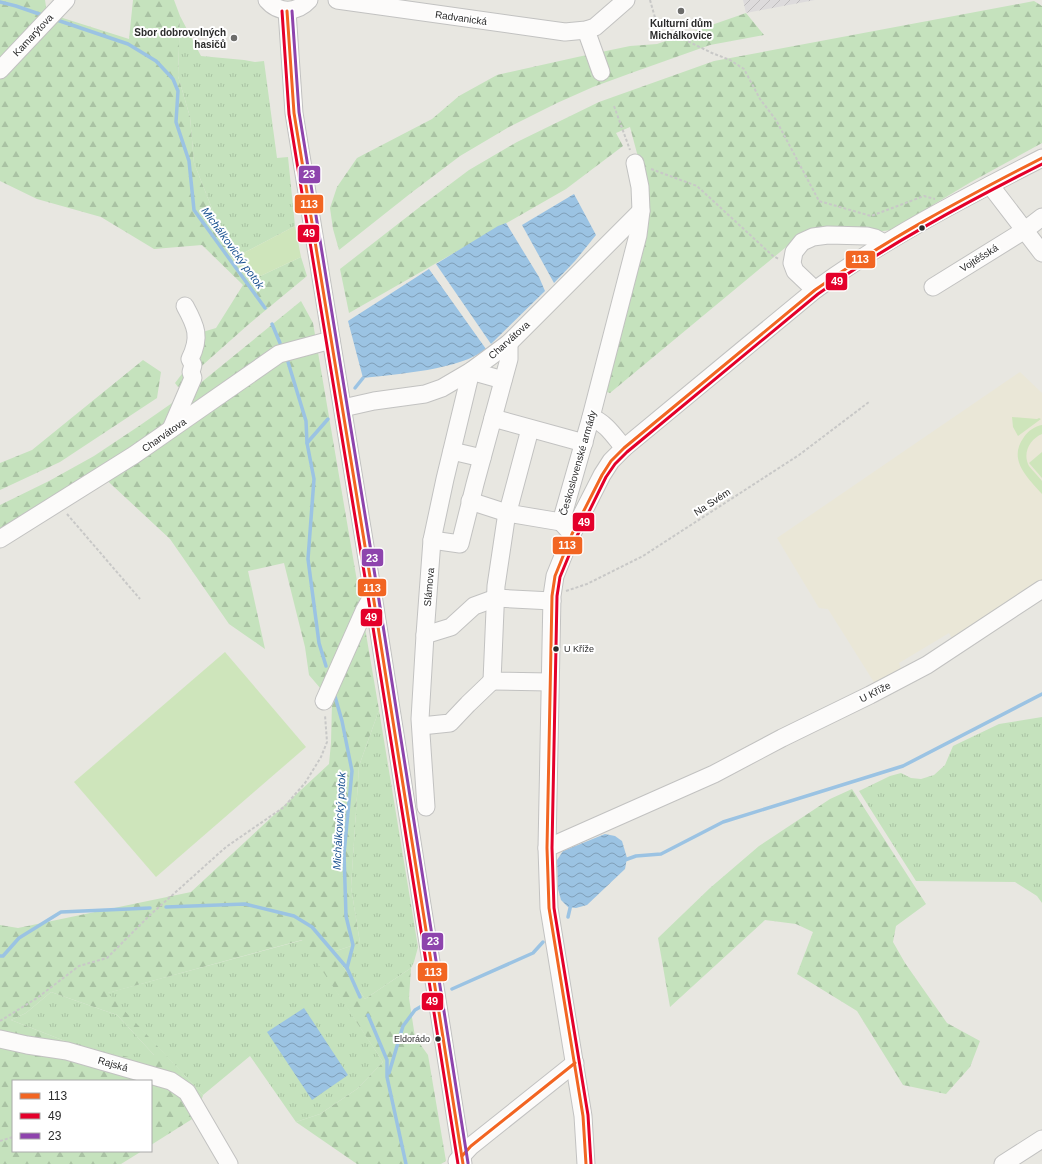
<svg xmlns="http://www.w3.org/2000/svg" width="1042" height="1164" font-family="Arial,sans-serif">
	<defs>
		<pattern id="industrial-furrows" width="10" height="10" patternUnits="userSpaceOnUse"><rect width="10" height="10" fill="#dddbdc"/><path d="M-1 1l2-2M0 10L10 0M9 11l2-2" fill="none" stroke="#bebcbd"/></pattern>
		<pattern id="grass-tufts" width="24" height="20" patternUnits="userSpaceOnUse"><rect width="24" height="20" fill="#c5e2bd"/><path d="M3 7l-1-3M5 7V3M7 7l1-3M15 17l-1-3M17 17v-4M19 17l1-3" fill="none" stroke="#a9c2a3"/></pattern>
		<pattern id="forest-firs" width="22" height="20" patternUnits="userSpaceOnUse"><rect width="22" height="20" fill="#c5e2bd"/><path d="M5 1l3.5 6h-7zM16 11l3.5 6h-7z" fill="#a9c2a3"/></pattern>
		<pattern id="water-waves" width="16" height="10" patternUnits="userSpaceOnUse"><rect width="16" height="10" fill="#9bc3e3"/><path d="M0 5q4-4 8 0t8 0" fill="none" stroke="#7f9fb8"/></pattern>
	</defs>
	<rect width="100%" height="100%" fill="#e8e7e1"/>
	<path fill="url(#industrial-furrows)" d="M743,0h72l-69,13z"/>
	<path fill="#eae7d7" d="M1020,372l22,21v192l-88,57 -5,-9 -50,30 4,11 -26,13 -49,-78 -9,-1 -42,-70z"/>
	<g fill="url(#grass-tufts)">
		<path d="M180,16l21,40 43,4 11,2 9,-1 13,97 11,-1 7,69 -63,33 -38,-96 -4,-46 -12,-41z"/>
		<path d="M379,710l39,237 -4,15 -3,6 -46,31 -32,-47 27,-9 -9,-56 8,-121z"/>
		<path d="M1042,717v186l-5,-7 -22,-14 -99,-1 -57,-90 31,-15 11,-3 10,5 10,1 13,-4 11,-10 8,-19 46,-22z"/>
		<path d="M303,940l80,122 -26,27 -37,25 -24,8 -46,-66 -47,39 -96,-102z"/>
		<path d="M51,992l66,23 37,40v9l-84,-21 -59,-23 15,-7z"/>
	</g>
	<g fill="url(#forest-firs)" fill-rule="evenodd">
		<path d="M0,0h45l2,13 82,26 4,-39h41l6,16 -2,60 12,41 4,46 38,96 18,22 51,-24 6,19 -58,48 -71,63 -3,-4 13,-17 11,-33 17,-5 27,-43 -41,-40 -48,4 -53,-32 -64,-18 -37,-18z"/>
		<path d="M1034,1l8,5v137l-71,39 -80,48 -16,2 -78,6 -187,155 -7,-2 42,-167 -7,-67 -8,-30 -14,6 7,13 -57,43 -217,124 -9,-44 81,-63 48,-36 48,-28 82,-40 115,-41z"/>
		<path d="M746,13l18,22 -54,10 -76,27 -41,15 -36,16 -48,24 -49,29 -49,37 -72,57 -6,-21 -3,-21 7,-21 20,-29 75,-39 27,-23 38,-21 85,-19 48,-10 27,-2z"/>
		<path d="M301,301l12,22 66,387 -20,56 -8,121 9,56 -27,9 32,47 46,-31 -2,30 6,39 13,18 18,106 -5,3h-84l-61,-42 24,-8 37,-25 26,-27 -81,-122 -194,53 95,102 -6,21 -46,29v-64h-138v70h129l-21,13h-121v-239l18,3 173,-36 138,-128 2,-21 1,-41 -23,-27 -4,-28 -21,-84 -36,8 17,78 -36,-25 -59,-85 -72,-67 -98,60v-27l49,-24 45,-25 45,-30 59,-41zM51,992l66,23 37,40v8l-84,-20 -59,-23 15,-7z"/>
		<path d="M143,360l18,12 -4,26 -97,64 -60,28v-27l32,-13z"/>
		<path d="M852,789l74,115 -30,22 -3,16 12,21 42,60 33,18 -10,26 -24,27 -43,-9 -46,-74 -60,-37 16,-42 -17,-8 -31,-4 -95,87 -12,-69 52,-50 49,-42 71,-47z"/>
	</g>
	<g fill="#cee5bb">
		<path d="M295,226l6,31 -51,24 -18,-22z"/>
		<path d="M1012,417l25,2 2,-1 2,1 -23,17 -5,-9z"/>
		<path d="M1042,425v9c-12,5 -20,19 -13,32 4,5 9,10 13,15v13c-14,-16 -35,-34 -18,-57 4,-6 11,-11 18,-12z"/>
		<path d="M1042,452v26l-13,-15z"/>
		<path d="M225,652l81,95 -150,130 -82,-95z"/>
	</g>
	<g fill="url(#water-waves)">
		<path d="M574,194l22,41 -21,26 -21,22 -32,-58z"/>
		<path d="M506,223l33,54 6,14 -54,53 -55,-80 62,-38z"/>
		<path d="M429,269l57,80c-26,21 -89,25 -123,29l-15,-57z"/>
		<path d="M605,834l10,2 7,5 5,17 -2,11 -38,36 -11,3 -8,-1 -7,-7 -3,-11 -1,-29 6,-9z"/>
		<path d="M304,1008l44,67 -36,25 -45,-68z"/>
	</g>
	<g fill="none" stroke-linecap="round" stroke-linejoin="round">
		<g stroke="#9bc3e3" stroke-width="3.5">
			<path d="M0,2l16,4 29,10"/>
			<path d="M54,19l74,25 28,17 17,18 5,12 -2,31 13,39 5,49 71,98"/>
			<path d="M272,324l8,19"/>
			<path d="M288,362l18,59 1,22 7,36 -6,80 11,84 7,23"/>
			<path d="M355,388l8,-10"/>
			<path d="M307,443l21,-24"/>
			<path d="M334,693l8,28 10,50 -8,82 2,63 7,29 -6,23"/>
			<path d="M622,861l14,-5 25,-2 62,-32 180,-56 139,-72"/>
			<path d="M166,907l79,-3 49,12 18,11 35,41 13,29"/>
			<path d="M568,917l3,-13"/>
			<path d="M0,956h3l16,-18 42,-26 89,-4"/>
			<path d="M452,989l81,-36 10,-11"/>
			<path d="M368,1015l19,45v17l19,87"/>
			<path d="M389,1073l14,-47 12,-16 12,-7"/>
		</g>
		<g stroke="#c2c2c1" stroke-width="19">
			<g id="minor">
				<path d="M267,0c12,14 30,13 42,0"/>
				<path d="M337,0l228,32 21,-2 9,-3 31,-27"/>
				<path d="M287,11l7,102 79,482 90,569"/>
				<path d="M586,30l15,42"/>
				<path d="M0,70l66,-70"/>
				<path d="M990,185l52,68"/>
				<path d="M933,287l92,-57 17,-13"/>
				<path d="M815,290l-20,-19 -3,-8 2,-11 8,-10 11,-5 15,-2 39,1 8,2 9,5"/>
				<path d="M343,408l31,-7 51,-7 17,-6 29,-17 38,-28 132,-132"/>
				<path d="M591,417c15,6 23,19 33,31"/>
				<path d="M493,418l91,25"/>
				<path d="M171,429l22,-51 -2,-6 2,-7 -3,-6c11,-22 6,-33 -5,-53"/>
				<path d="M530,429l-24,90 -10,67 -4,95 57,1"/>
				<path d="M452,451l30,7"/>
				<path d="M470,501l37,12 54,9"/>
				<path d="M572,534l-11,-12 30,-105 47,-182 3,-24 -1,-24 -5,-24"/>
				<path d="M0,539l134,-84 145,-101 52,-14"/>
				<path d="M432,540l28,4 15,-60 34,-125v-16"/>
				<path d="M425,635l26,-8 23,-21 22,-8 56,3"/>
				<path d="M324,701l40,-90 9,-16"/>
				<path d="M421,726l29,-3 18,-19 24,-23"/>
				<path d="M426,807l-6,-88 5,-84 7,-95 13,-61 26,-108 32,9"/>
				<path d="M547,848l167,-74 68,-36 88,-43 57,-30 115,-76"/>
				<path d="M0,1039l27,6 40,6 104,30 16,11 42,72"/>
				<path d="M457,1161l14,-15 104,-83"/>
				<path d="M586,1164l-3,-48 -34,-208 -2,-60 5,-252 3,-20 17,-42 30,-59 9,-14 13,-13 191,-158c71,-52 149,-92 227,-132"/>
				<path d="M1003,1164l39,-25"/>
			</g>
		</g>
		<g stroke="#c8c8c7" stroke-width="2" stroke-dasharray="3 2" stroke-linecap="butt">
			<path d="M650,0l6,21 19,14 37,18 18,7 14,9 16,30 16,21 43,81 52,15 53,-20 11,3"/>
			<path d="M614,106l16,44"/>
			<path d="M651,169l46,17 76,70 6,3"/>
			<path d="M67,514l73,85"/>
			<path d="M566,591l21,-7 56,-28 156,-101 70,-53"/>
			<path d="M0,1021l37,-23 42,-32 28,-8 42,-42 77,-69 58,-40 21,-24 16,-26 6,-15 -2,-27"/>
			<path d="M0,1141l13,-4"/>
		</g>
		<use href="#minor" stroke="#fcfbfa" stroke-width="17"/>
		<g stroke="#fff" stroke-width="6">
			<g id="bus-1">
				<path d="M287,11l7,102 79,482 90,569"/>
				<path d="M462,1156l9,-10 104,-83"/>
				<path d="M586,1164l-3,-48 -34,-208 -2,-60 5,-252 3,-20 17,-42 30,-59 9,-14 13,-13 191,-158c72,-51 149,-92 227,-132"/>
			</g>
		</g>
		<g stroke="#fff" stroke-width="6">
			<g id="bus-2">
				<path d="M282,11l7,103 79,482 90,568"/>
				<path d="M591,1164l-3,-49 -34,-207 -2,-60 5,-252 3,-19 17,-41 29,-59 9,-13 12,-12 191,-158c71,-50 147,-91 224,-130"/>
			</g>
		</g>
		<g stroke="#fff" stroke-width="6">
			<path id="bus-3" d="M292,11l7,101 79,482 90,569"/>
		</g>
		<use href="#bus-1" stroke="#f26522" stroke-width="3"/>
		<use href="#bus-2" stroke="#e4002b" stroke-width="3"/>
		<use href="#bus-3" stroke="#8e44ad" stroke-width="3"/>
	</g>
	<g fill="#6d6d6b" stroke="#fff" stroke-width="1.5">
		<circle cx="681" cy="11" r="4"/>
		<circle cx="234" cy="38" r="4"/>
	</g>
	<g fill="#2b2b2b" stroke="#fff" stroke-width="1.5">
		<circle cx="922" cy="228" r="3.5"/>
		<circle cx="556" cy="649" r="3.5"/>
		<circle cx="438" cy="1039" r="3.5"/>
	</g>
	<g text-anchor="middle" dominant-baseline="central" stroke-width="4" stroke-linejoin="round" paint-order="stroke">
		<g font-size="9" fill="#2b2b2b" stroke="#fff" text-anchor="start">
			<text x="564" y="649">U Kříže</text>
			<text x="430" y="1039" text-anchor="end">Eldorádo</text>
		</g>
		<g font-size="10" fill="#2b2b2b" stroke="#fff">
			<text transform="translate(461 18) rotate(8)">Radvanická</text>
			<text transform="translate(33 35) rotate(-47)">Kamarýtova</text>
			<text transform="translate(979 258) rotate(-32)">Vojtěšská</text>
			<text transform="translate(509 340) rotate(-42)">Charvátova</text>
			<text transform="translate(164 435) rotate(-35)">Charvátova</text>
			<text transform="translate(578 463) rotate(-74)">Československé armády</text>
			<text transform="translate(712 502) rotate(-33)">Na Svém</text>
			<text transform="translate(429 587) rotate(-85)">Slámova</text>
			<text transform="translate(875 692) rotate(-27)">U Kříže</text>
			<text transform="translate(113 1064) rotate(16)">Rajská</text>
		</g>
		<g font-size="10" font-weight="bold" fill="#2b2b2b" stroke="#fff">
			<text x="681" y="23">Kulturní dům<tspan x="681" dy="12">Michálkovice</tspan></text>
			<text x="226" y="32" text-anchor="end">Sbor dobrovolných<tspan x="226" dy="12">hasičů</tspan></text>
		</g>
		<g font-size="11" font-style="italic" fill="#195190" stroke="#fff">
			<text transform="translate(233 248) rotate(54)">Michálkovický potok</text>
			<text transform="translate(339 821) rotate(-87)">Michálkovický potok</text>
		</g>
	</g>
	<g stroke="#fff" stroke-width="1.5">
		<rect x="298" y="165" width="23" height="19" rx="4" fill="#8e44ad"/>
		<rect x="294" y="194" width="30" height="20" rx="4" fill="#f26522"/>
		<rect x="297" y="224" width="23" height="19" rx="4" fill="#e4002b"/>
		<rect x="845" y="250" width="31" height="19" rx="4" fill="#f26522"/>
		<rect x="825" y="272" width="23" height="19" rx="4" fill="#e4002b"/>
		<rect x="572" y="512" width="23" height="20" rx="4" fill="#e4002b"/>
		<rect x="552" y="536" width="31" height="19" rx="4" fill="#f26522"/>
		<rect x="361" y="548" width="23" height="19" rx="4" fill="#8e44ad"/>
		<rect x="357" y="578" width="30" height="19" rx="4" fill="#f26522"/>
		<rect x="360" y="608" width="23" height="19" rx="4" fill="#e4002b"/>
		<rect x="421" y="932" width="23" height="19" rx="4" fill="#8e44ad"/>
		<rect x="417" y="962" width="31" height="20" rx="4" fill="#f26522"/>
		<rect x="421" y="992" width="23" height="19" rx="4" fill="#e4002b"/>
	</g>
	<g font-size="11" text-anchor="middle" font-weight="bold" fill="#fff">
		<text x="309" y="178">23</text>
		<text x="309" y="208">113</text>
		<text x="309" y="237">49</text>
		<text x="860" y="263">113</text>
		<text x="837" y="285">49</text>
		<text x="584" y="526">49</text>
		<text x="567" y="549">113</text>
		<text x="372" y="562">23</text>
		<text x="372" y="592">113</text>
		<text x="371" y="621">49</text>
		<text x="433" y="945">23</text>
		<text x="433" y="976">113</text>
		<text x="432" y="1005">49</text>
	</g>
	<rect x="12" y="1080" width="140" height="72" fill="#ffffff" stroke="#aaaaaa"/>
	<rect x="20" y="1093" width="20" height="6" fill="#f26522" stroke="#aaaaaa"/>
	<text x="48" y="1100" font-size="12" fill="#2b2b2b">113</text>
	<rect x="20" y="1113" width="20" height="6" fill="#e4002b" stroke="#aaaaaa"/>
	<text x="48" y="1120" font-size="12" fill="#2b2b2b">49</text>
	<rect x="20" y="1133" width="20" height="6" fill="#8e44ad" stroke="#aaaaaa"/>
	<text x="48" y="1140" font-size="12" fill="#2b2b2b">23</text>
</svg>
